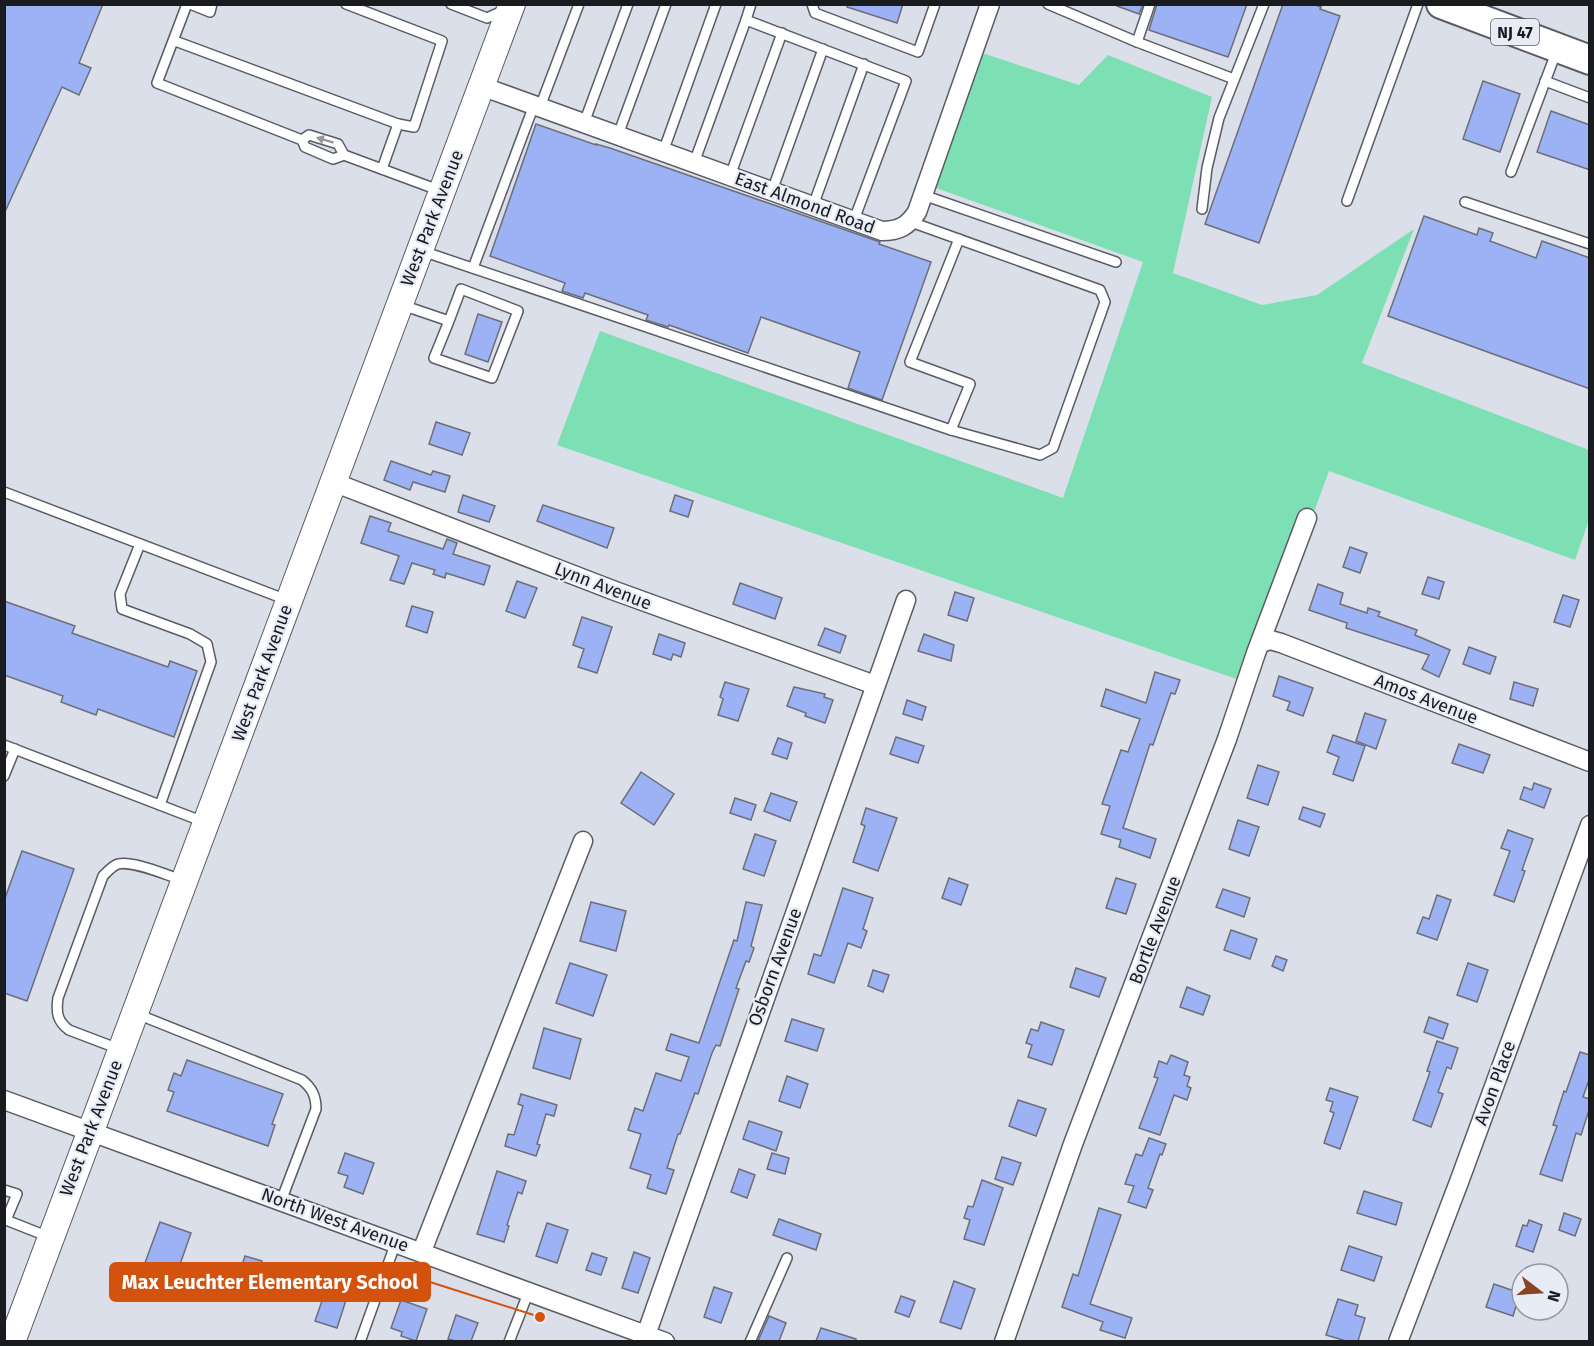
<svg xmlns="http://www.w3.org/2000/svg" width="1594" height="1346" font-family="'Fira Sans',sans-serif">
	<rect width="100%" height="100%" fill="#dbdfe9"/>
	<path fill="#7ce0b4" d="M973,50l106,35 29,-30 104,42 -39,176 89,32 55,-10 97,-66 -52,134 227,87v70l-14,40 -246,-89 -78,213 -694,-239 43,-114 463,167 80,-236 -218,-78z"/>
	<g fill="#9db2f5" stroke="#6c6f78" stroke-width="1.5">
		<path d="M4,4h99l-24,59 12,5 -12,27 -17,-8 -58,127z"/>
		<path d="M848,4h55l-6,19 -50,-16z"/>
		<path d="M1118,4h25l-4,10 -22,-8z"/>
		<path d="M1157,4h90l-19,53 -79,-27z"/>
		<path d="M1283,4h30l8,3 -1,2 20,7 -81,227 -54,-19z"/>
		<path d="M1483,81l37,13 -20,58 -37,-13z"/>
		<path d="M1551,111l39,14v45l-53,-18z"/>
		<path d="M536,124l60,21v-1l14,4 270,94 -1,2 52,18 -49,138 -34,-12 12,-36 -99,-35 -13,36 -79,-28 -1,2 -22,-7 2,-5 -63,-22 -2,5 -21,-7 3,-8 -75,-27z"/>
		<path d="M1424,216l53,19 2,-7 14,5 -3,8 46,17 6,-17 48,17v131l-202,-73z"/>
		<path d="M478,314l24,8 -14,40 -23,-8z"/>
		<path d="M436,422l34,11 -8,22 -33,-11z"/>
		<path d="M391,461l40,14 2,-4 17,5 -5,16 -32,-10 -3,8 -26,-10z"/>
		<path d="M463,495l32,11 -6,16 -31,-10z"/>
		<path d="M675,495l18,6 -5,16 -18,-6z"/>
		<path d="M543,505l71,23 -7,20 -70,-27z"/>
		<path d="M370,516l21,7 -3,8 55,18 4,-10 10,4 -4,11 37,12 -6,19 -38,-12 -1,5 -12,-4 2,-4 -23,-7 -8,21 -14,-4 9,-24 -38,-13z"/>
		<path d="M1350,547l17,6 -7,20 -17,-6z"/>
		<path d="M1428,577l16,5 -5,17 -17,-5z"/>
		<path d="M517,581l20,7 -12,30 -19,-7z"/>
		<path d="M740,583l42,15 -7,21 -42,-15z"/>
		<path d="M1318,584l25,9 -3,11 27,9 1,-5 12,4 -2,4 39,14 -2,5 35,15 -11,27 -17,-8 7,-14 -83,-27 1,-5 -38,-13z"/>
		<path d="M955,592l19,6 -7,23 -19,-6z"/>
		<path d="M1563,595l16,5 -9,27 -16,-5z"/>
		<path d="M4,601l71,25 -3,7 96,34 2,-6 27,10 -23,66 -76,-28 -2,6 -35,-13 2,-6 -59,-21z"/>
		<path d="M412,606l21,6 -6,21 -21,-7z"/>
		<path d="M582,617l30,10 -15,46 -19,-6 6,-18 -11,-4z"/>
		<path d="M825,628l21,8 -6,17 -22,-8z"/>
		<path d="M659,634l26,9 -4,14 -8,-3 -2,6 -18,-6z"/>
		<path d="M924,634l30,11 -3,16 -33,-10z"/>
		<path d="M1469,647l27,10 -6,17 -27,-10z"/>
		<path d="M1155,672l25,8 -5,14 -4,-1 -18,52 -3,-1 -27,84 33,11 -6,19 -31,-11 2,-7 -20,-6 9,-28 -8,-2 19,-54 7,2 12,-33 -39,-13 5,-17 40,14z"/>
		<path d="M1279,676l34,12 -10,28 -16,-6 3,-8 -17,-6z"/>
		<path d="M725,682l24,7 -11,32 -20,-6 5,-16 -3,-2z"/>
		<path d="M1514,682l24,7 -5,17 -23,-7z"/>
		<path d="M794,687l31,7 -1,3 9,3 -8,23 -20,-7 1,-3 -19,-7z"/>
		<path d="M907,700l19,7 -4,13 -19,-6z"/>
		<path d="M1365,713l21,7 -10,29 -20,-8z"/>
		<path d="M1333,735l32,11 -12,35 -20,-7 6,-17 -12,-5z"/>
		<path d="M896,737l28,9 -6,17 -28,-9z"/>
		<path d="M778,738l14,5 -5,16 -15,-5z"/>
		<path d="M1459,744l31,11 -7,18 -31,-10z"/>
		<path d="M1258,765l21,7 -11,33 -21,-7z"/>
		<path d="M641,772l33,22 -20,31 -33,-22z"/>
		<path d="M1534,783l17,6 -7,19 -24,-9 4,-12 8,3z"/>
		<path d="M771,793l26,9 -7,19 -26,-10z"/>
		<path d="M735,798l21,7 -5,15 -21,-7z"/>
		<path d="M1303,807l22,7 -5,13 -21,-8z"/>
		<path d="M866,808l31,10 -19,53 -25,-9 12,-36 -4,-2z"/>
		<path d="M1238,820l21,7 -10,29 -20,-7z"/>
		<path d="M1508,830l25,9 -11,31 3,1 -11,31 -20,-7 16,-44 -9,-3z"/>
		<path d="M755,834l21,7 -12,35 -21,-7z"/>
		<path d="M22,851l52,18 -47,132 -23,-8v-92z"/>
		<path d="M949,878l19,7 -7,20 -19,-7z"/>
		<path d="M1116,878l20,6 -10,30 -20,-6z"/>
		<path d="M843,888l30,10 -10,31 4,2 -6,17 -13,-5 -14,40 -26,-9 6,-20 7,2z"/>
		<path d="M1223,889l27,9 -6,19 -28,-10z"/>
		<path d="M1437,895l14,5 -14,40 -20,-7 6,-16 6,2z"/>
		<path d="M591,902l35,9 -10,40 -36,-10z"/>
		<path d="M746,902l16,3 -11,41 3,2 -5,14 -3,-1 -10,27 3,1 -19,57 -4,-1 -4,8 -14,41 -3,-1 -15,41h-2l-11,34 7,2 -8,24 -19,-6 4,-13 -21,-7 11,-34 -13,-4 7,-22 8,3 13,-38 25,8 8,-24 -23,-7 5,-16 28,9 35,-103 3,1z"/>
		<path d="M1231,930l26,9 -7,20 -26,-9z"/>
		<path d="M1276,956l11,4 -4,11 -11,-5z"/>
		<path d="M570,963l37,12 -14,41 -37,-13z"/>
		<path d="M1468,963l20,7 -11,32 -20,-7z"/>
		<path d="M1076,968l30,10 -7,19 -29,-10z"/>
		<path d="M873,970l16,5 -6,17 -15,-6z"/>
		<path d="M1187,987l23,9 -7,19 -23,-8z"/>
		<path d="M1429,1017l19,7 -5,15 -19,-7z"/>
		<path d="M792,1019l32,10 -7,22 -32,-10z"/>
		<path d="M1041,1022l23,8 -12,35 -24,-8 4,-12 -6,-2 5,-14 7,2z"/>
		<path d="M544,1028l37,11 -11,40 -37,-11z"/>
		<path d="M1437,1041l21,7 -7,21 -4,-2 -9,25 5,2 -12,33 -18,-7 17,-48 -3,-1z"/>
		<path d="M1580,1052l10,3v22l-7,20 7,2v8l-9,28 -5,-2 -14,48 -22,-7 17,-48 -4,-1 11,-34 2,1z"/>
		<path d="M1171,1055l17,7 -4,13 6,2 -3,9 4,2 -4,12 -13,-5 -14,40 -21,-7 19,-50 -4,-1 5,-16 8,3z"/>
		<path d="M187,1060l96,34 -11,30 3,1 -7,21 -101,-35 7,-19 -6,-2 6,-17 7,3z"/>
		<path d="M787,1076l21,8 -8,24 -21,-7z"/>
		<path d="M1330,1088l28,9 -18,52 -16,-6 10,-30 -4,-2 3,-9 -7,-2z"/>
		<path d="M521,1094l36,11 -3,11 -8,-2 -9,30 3,1 -4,11 -31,-10 3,-12 6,1 9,-29 -5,-2z"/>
		<path d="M1018,1100l28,9 -10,27 -27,-10z"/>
		<path d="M749,1121l33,11 -6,19 -33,-12z"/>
		<path d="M1149,1138l17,6 -4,11 -2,-1 -12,34 5,2 -7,18 -18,-6 6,-16 -9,-2 11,-30 6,2z"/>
		<path d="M345,1153l29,10 -11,31 -19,-7 4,-11 -10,-3z"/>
		<path d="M772,1153l17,5 -4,16 -18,-5z"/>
		<path d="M1002,1157l19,6 -8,22 -18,-6z"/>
		<path d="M739,1169l16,6 -8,23 -16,-6z"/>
		<path d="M497,1171l29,10 -4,13 -4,-2 -11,33 2,1 -5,16 -27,-8z"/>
		<path d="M982,1180l21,8 -19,57 -20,-6 6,-19 -6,-2 4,-12 5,1z"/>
		<path d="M1364,1191l38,12 -6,22 -39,-12z"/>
		<path d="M1099,1208l22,7 -31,89 42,14 -7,20 -25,-8 3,-8 -41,-15 11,-33 5,2z"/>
		<path d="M1564,1213l17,6 -6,17 -16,-6z"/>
		<path d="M779,1219l42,15 -5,16 -43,-15z"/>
		<path d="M1529,1220l13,5 -9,27 -17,-6 7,-21 4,1z"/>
		<path d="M160,1222l31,11 -13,37 8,3 -4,12 -40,-14z"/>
		<path d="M547,1223l21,7 -11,33 -21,-7z"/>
		<path d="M1349,1246l33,11 -8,24 -33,-11z"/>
		<path d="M634,1252l16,6 -12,35 -16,-5z"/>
		<path d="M592,1253l15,5 -6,17 -15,-5z"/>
		<path d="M245,1256l17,5 -7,22 -17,-6z"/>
		<path d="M331,1275l31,11 -4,11 -10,-3 -11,34 -22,-7z"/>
		<path d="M954,1281l21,8 -14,40 -21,-7z"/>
		<path d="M1494,1284l26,9 -7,23 -27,-9z"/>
		<path d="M714,1287l18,6 -11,30 -17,-6z"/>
		<path d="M901,1296l14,5 -6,16 -14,-5z"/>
		<path d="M1338,1299l20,6 -3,10 10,3 -7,23h-12l-20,-6z"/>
		<path d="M401,1300l26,9 -11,32 -15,-5 1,-4 -11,-4z"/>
		<path d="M456,1315l22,8 -7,18h-16l-7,-2z"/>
		<path d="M769,1316l17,7 -7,18h-21z"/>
		<path d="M821,1328l35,11 -1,2h-39z"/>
	</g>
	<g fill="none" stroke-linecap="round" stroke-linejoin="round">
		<g stroke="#595c65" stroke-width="12">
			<g id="lane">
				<path d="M187,4l-30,79 145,57 3,7 28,12 11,-4 97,36"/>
				<path d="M190,4l20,8 2,-8"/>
				<path d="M346,4l96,37 -28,86 -16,-3 -16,45"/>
				<path d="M451,4l36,14 11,-5"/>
				<path d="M751,4l-5,16 160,61 -52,139"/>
				<path d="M812,4l3,9 103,39 17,-48"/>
				<path d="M1048,4l89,38 97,37"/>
				<path d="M175,41l223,83"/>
				<path d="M1137,42l13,-38"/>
				<path d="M1545,81l45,17"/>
				<path d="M540,107l39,-103"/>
				<path d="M584,123l44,-119"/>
				<path d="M618,135l48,-131"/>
				<path d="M302,140l7,-5 29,9 6,11"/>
				<path d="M663,152l53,-148"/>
				<path d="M694,163l52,-143"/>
				<path d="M1511,172l46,-122"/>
				<path d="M730,176l52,-143"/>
				<path d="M772,191l51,-142"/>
				<path d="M923,195l193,67"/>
				<path d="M1347,201l71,-197"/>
				<path d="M1465,202l125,42"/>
				<path d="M813,206l51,-142"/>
				<path d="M1202,209l5,-41 12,-50 45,-114"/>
				<path d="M422,251l529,179 89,25 13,-7 52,-146 -5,-12 -189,-68"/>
				<path d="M473,268l61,-163"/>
				<path d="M402,305l47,16 12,-32 57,22 -26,67 -58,-20 15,-37"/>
				<path d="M951,430l19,-46 -60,-22 49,-123"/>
				<path d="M4,492l283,108"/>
				<path d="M140,544l-20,50 2,15 68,25 17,10 4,18 -51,143"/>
				<path d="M4,745l200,77"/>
				<path d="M4,776l11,-27"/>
				<path d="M137,1014l165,66c10,8 14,16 14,29l-35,92"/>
				<path d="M119,1049l-50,-19c-12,-9 -13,-18 -11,-32l45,-122c5,-5 9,-10 15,-12 15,-4 50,12 65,16"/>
				<path d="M4,1190l13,4 -11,26 43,17"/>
				<path d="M360,1342l36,-100"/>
				<path d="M509,1342l20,-51"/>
				<path d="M750,1342l37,-84"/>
			</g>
		</g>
		<g stroke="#595c65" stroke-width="21">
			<g id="street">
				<path d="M481,86l401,145c17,0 26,-5 35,-19l73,-208"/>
				<path d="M333,482l282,109 260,94"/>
				<path d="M1261,643l9,-3 11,3 309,119"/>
				<path d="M4,1100l661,242"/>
				<path d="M422,1251l161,-410"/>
				<path d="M646,1335l260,-735"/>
				<path d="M1004,1342l69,-198 154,-405 29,-86 51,-135"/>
				<path d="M1398,1342l61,-160 131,-357"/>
			</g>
		</g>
		<g stroke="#595c65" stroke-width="28">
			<path id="secondary" d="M12,1342l500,-1338"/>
		</g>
		<g stroke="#595c65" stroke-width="32">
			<path id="primary" d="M1441,4l149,56"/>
		</g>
		<use href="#lane" stroke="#fff" stroke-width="9"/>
		<use href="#street" stroke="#fff" stroke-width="18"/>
		<use href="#secondary" stroke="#fff" stroke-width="26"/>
		<use href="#primary" stroke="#fff" stroke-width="28"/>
	</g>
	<defs><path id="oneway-solid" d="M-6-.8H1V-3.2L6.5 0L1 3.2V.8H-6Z" transform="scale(1.5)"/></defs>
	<use fill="#98989a" href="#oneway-solid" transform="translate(325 140) rotate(-163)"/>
	<g text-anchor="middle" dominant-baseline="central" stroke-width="4.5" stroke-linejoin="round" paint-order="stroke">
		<rect fill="#e8ecf6" stroke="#585a60" stroke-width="1.5" x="1491" y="19" width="48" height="26" rx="4.5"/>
		<g font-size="16" font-weight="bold" fill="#1a1b1f">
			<text x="1515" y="32">NJ 47</text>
		</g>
		<g font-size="18" fill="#1a1b1f" stroke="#e8ecf6">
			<text transform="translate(805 203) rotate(20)">East Almond Road</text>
			<text transform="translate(432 218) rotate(-69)">West Park Avenue</text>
			<text transform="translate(603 586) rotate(21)">Lynn Avenue</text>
			<text transform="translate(262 673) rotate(-70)">West Park Avenue</text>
			<text transform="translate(1426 699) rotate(21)">Amos Avenue</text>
			<text transform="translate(1155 930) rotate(-69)">Bortle Avenue</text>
			<text transform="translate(775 967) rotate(-70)">Osborn Avenue</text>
			<text transform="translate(1495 1083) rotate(-70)">Avon Place</text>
			<text transform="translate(91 1128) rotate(-69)">West Park Avenue</text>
			<text transform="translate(335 1220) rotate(20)">North West Avenue</text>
		</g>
	</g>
	<path fill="none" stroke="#d3530e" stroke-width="2" d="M540 1317L430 1282"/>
	<circle fill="#d3530e" stroke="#e8ecf6" stroke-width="2" cx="540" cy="1317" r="6"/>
	<rect fill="#d3530e" stroke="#d3530e" stroke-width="2" x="110" y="1263" width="320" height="38" rx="6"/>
	<g font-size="20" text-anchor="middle" font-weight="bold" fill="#fff">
		<text x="270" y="1289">Max Leuchter Elementary School</text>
	</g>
	<rect width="1594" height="1346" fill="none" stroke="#1a1b1f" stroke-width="12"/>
	<g transform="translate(1540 1292) rotate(107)"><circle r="28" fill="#e8ecf6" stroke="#9698a0" stroke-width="1.5"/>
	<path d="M0-4.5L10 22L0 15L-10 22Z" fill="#8b4421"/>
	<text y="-9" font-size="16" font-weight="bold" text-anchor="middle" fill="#1a1b1f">N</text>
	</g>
</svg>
